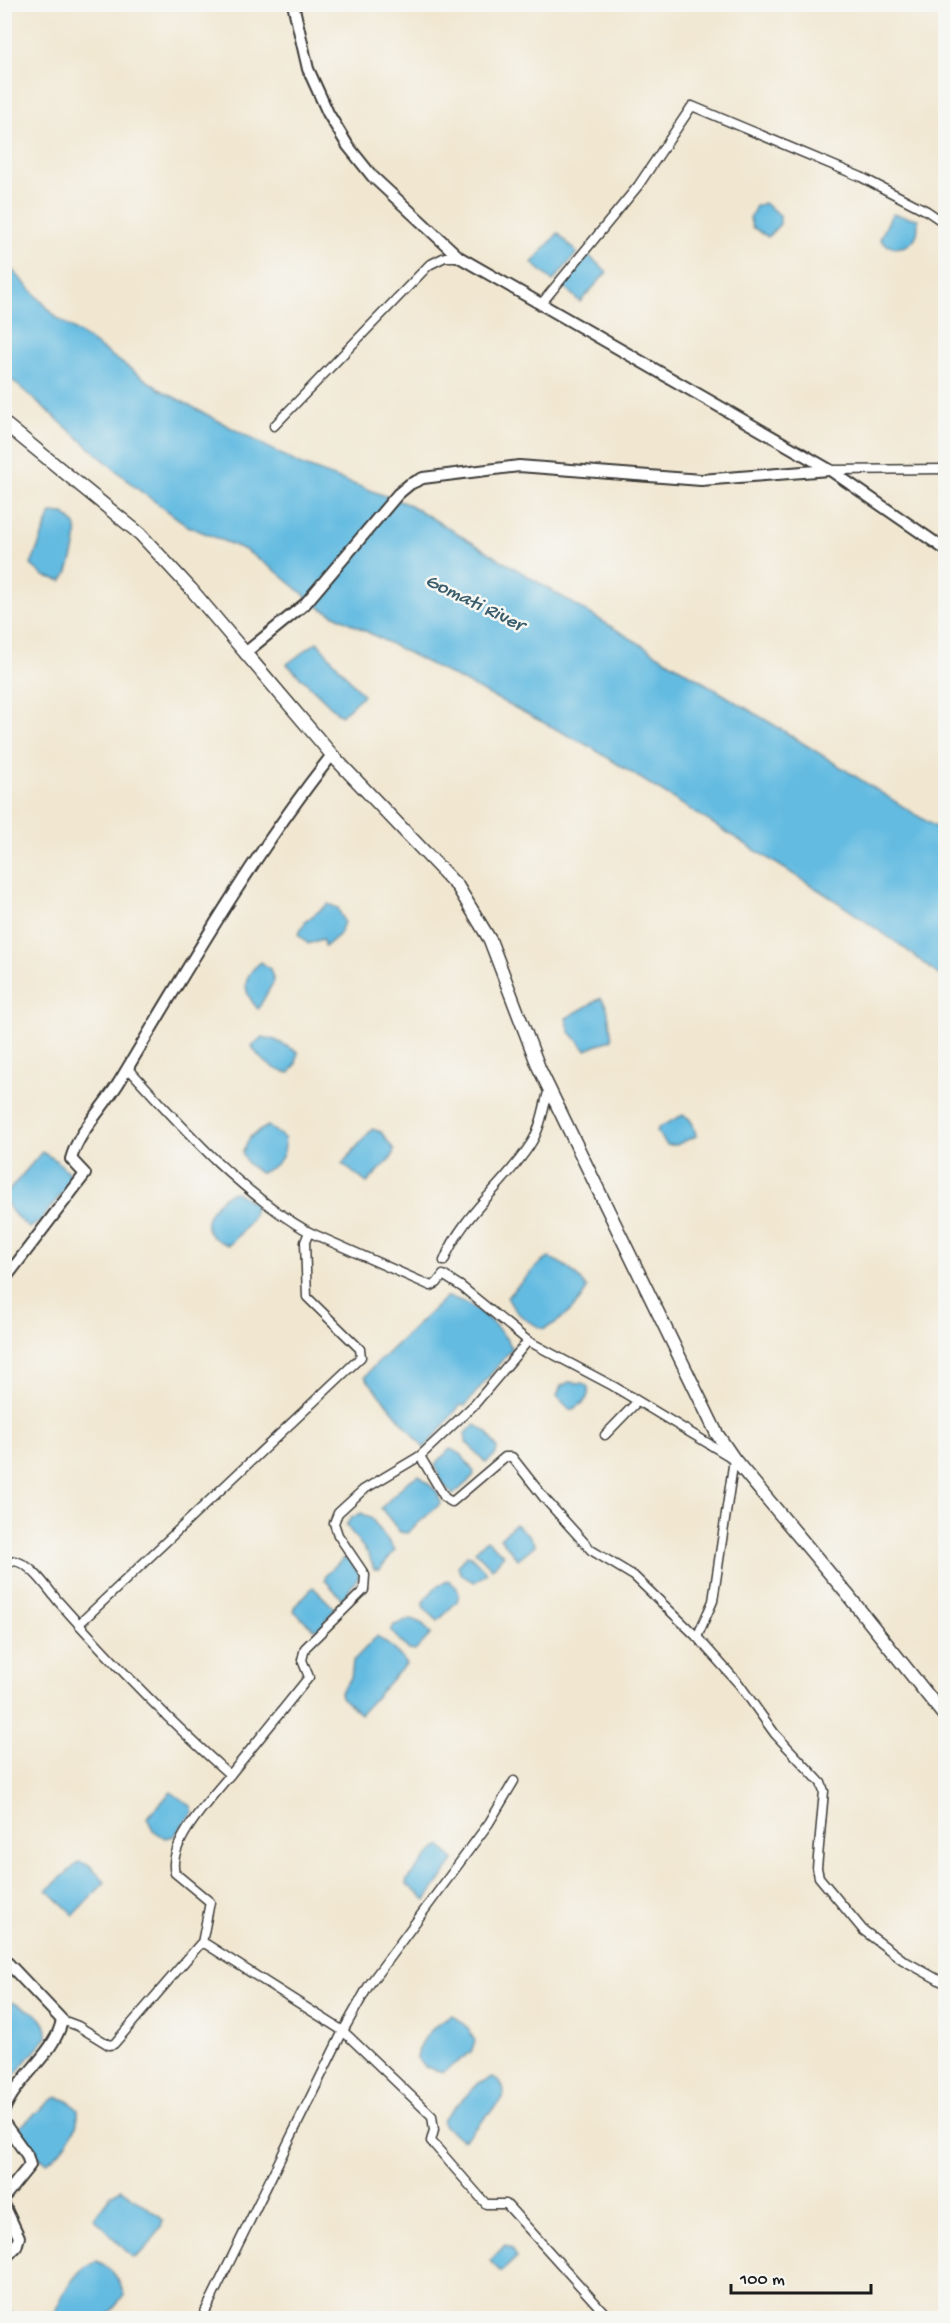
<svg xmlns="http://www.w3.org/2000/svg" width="950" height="2323" font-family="'Gochi Hand',sans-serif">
	<rect width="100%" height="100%" fill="#f6f6f2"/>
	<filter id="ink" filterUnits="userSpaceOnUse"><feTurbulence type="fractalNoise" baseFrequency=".0167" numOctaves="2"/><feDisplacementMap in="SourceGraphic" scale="12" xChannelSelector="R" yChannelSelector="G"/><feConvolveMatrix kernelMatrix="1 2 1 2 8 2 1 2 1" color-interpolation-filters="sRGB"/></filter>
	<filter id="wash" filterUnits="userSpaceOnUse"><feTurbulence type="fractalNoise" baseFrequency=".008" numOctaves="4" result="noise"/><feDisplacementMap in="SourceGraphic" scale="24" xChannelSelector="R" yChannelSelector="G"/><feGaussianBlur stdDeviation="1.35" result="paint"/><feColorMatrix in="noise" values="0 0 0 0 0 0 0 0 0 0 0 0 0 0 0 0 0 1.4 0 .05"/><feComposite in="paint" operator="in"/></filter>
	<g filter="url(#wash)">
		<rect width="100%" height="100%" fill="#f1e7d1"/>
		<g fill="#64bbe1" stroke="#406c7e" stroke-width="1.5">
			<path d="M764,203l16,12v9l-12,13 -16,-10 -2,-9 6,-12z"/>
			<path d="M892,214l26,5c0,4 0,11 -1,15 -7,17 -27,17 -37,5z"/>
			<path d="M558,233l19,20 -24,28 -21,-18z"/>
			<path d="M588,255l19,17 -27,30 -18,-17z"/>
			<path d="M4,261l52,56 105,73 138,74 111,41 369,223 155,98 11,10v144l-42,-33 -70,-48 -244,-153 -270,-139 -42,-35 -32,-22 -57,-24 -53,-39 -130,-113z"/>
			<path d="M51,513l13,1c3,3 9,7 11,11 5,10 -5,48 -13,56l-18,-5 -13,-11z"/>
			<path d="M317,642l46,53 -22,21 -54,-52z"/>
			<path d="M328,904l10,4 6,14 -5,13 -14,12 -3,-8 -14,5 -10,-10 8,-13z"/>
			<path d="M261,962l9,7 4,12 -16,28c-16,-18 -17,-32 3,-47z"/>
			<path d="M601,998l6,9 5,32 -26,11 -16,-18 -4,-14z"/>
			<path d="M262,1037l13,3 23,12 -2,12 -6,9c-14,-1 -32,-14 -38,-27z"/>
			<path d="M683,1115c10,4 11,12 13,21l-20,9h-9l-10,-13 2,-5z"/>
			<path d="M268,1126l16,12c4,19 -7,29 -24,35l-12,-9 -6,-11 9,-17z"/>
			<path d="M372,1129l9,3 13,18 -2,7 -25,26 -25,-19z"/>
			<path d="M42,1152l14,8 18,18 -35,44 -10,6c-10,-9 -23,-19 -24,-33z"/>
			<path d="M236,1192l19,12c0,17 -15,29 -26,41 -36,-11 -23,-35 0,-52z"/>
			<path d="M549,1258c17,6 28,16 38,30 -6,16 -27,34 -43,41 -17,-7 -29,-15 -37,-32l33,-34z"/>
			<path d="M446,1297c24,2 55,30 66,51l-47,58 -4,-1c-15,15 -22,28 -37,43l-59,-71 7,-9z"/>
			<path d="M569,1382l13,1 6,4c3,13 -8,19 -18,23l-13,-14 4,-10z"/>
			<path d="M476,1425l12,8 9,15 -1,6 -10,9 -20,-21 -1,-9z"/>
			<path d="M450,1449l11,5 13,18 -1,5 -20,18 -13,-15 -5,-15z"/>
			<path d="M419,1475l18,17 4,11 -34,30 -7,-1 -19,-24 26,-26z"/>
			<path d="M361,1513l11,6 23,31 -15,19h-6l-5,-14 -23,-30 5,-7z"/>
			<path d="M515,1524l14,11 6,10 -17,14 -18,-21z"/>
			<path d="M487,1540l17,15 -12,14 -17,-18z"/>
			<path d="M467,1555l4,1 16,17 -12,9c-9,-3 -16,-8 -17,-17z"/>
			<path d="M343,1558l6,2 11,15 -18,24 -17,-19 1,-5z"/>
			<path d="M448,1580l9,8 2,7 -2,6 -19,20 -14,-13 -1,-6 12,-14z"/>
			<path d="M313,1587l22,22 -15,19 -6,1 -20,-18v-4z"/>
			<path d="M412,1619l11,5 8,10 -16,17 -6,-1 -18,-19 3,-6z"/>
			<path d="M377,1636l18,14 11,14 -46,50 -19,-17 -1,-5 11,-14 2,-17z"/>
			<path d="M171,1792l20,14 2,6 -19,24 -9,2 -12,-8 -6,-12z"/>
			<path d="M441,1846l13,15 -28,39 -20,-16 1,-5 25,-27z"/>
			<path d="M79,1862l10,3 16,17 -31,33 -27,-25z"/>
			<path d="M11,2002c17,7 38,14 36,35l-42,49v-83z"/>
			<path d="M452,2015l16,13 7,13 -4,11 -28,20 -18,-5 -8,-9c1,-17 20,-36 35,-43z"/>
			<path d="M492,2078c10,4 14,10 11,20l-37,40 -5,2 -19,-17 1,-4 36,-36z"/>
			<path d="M59,2097l11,5 8,8c2,20 -16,42 -31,53l-23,-15 -9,-17 38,-32z"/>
			<path d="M121,2189l38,27 4,5c-4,12 -18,33 -30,37l-39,-40 18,-24z"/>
			<path d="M505,2245l7,4 5,8 -16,15 -11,-11z"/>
			<path d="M97,2261c15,7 23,18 28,34l-20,23h-52c6,-18 23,-52 44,-57z"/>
		</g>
	</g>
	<g filter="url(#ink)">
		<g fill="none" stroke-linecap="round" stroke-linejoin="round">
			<g stroke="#3c3a37" stroke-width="11">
				<g id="minor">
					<path d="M541,304l97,-118 54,-80 169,71 66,34 19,13"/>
					<path d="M274,426l155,-161 16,-8h14"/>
					<path d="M830,470l116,-1"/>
					<path d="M444,1261c17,-45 60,-76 86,-116 11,-16 14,-39 19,-57"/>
					<path d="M528,1341l85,45 121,73 -21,142 -16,36"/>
					<path d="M605,1435l32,-33"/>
					<path d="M420,1456l25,42 7,4 53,-45h7l33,42 46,51 43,26 63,61 42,47 36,50 46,49 3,8 -7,77 2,9 44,53 40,30 43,24"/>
					<path d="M4,1564l11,-3c18,4 32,27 43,40 54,61 111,120 172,174l79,-98 -7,-17 3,-12 59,-58 1,-15 -27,-40 -4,-12 4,-10 25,-23 57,-34 55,-52 53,-63 -66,-54 -19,-12 -6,8 -6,3 -122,-54"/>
					<path d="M79,1624l282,-267 -1,-8 -53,-52 -2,-55 4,-10c-70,-40 -127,-105 -181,-164"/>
					<path d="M202,1943l8,-41 -35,-29c-9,-29 38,-77 55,-98"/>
					<path d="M62,2020l16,6 31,19 5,-1 86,-100h6l137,87 89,85 2,14 -3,11 55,63h20l3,3 100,111"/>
					<path d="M202,2318l141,-287 26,-46 120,-162 25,-42"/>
				</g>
			</g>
			<g stroke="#3c3a37" stroke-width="14">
				<g id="tertiary">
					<path d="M293,4l15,65 20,44 20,33 24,30 87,81 371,213 116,80"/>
					<path d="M245,653l60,-49 93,-110 12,-10 13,-6 96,-12 182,14 128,-10"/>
					<path d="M4,1280l81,-106 -14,-15c8,-29 35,-54 50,-80 66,-110 131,-223 211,-324"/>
					<path d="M4,1959l58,61c-6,33 -45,57 -58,90"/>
					<path d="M4,2123l23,32 3,10 -26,32"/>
					<path d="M4,2205l15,32 -3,10 -12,12"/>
					<path d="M4,2315l5,3"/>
				</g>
			</g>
			<g stroke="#3c3a37" stroke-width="15">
				<path id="secondary" d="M4,423l136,111 51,55 141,166 126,132 32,53 49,128 178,366 17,25 113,135 99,124"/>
			</g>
			<use href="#minor" stroke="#fff" stroke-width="8"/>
			<use href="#tertiary" stroke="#fff" stroke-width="10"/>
			<use href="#secondary" stroke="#fff" stroke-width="12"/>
		</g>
	</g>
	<g text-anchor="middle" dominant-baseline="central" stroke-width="5" stroke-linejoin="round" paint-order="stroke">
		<g font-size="20" font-style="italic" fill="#395c6b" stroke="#f6f6f2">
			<text transform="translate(474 604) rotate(26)">Gomati River</text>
		</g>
	</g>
	<rect width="950" height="2323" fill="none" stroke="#f6f6f2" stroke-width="24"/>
	<path d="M731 2284v9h140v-9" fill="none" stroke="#1c1c1c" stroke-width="3"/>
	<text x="740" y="2284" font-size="18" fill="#1c1c1c" stroke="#f6f6f2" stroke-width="4.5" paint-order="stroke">100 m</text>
</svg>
